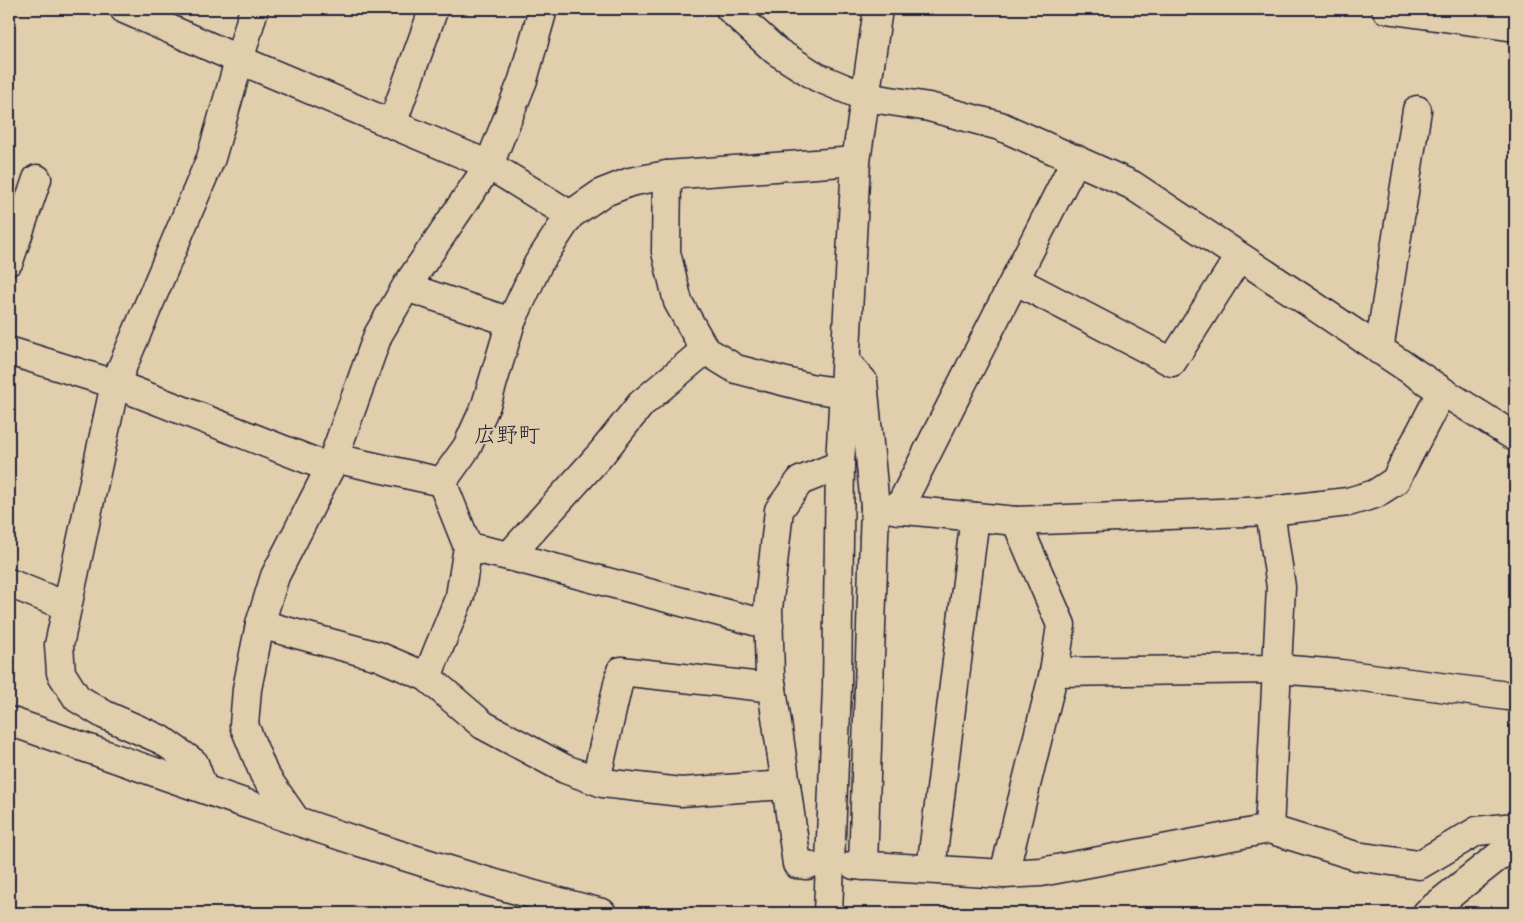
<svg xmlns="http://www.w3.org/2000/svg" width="1524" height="922" font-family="'Indie Flower','Klee One',sans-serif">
	<rect width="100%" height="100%" fill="#e0ceac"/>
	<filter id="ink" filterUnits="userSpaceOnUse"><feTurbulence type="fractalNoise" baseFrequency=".02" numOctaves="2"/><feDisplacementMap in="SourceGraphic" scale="10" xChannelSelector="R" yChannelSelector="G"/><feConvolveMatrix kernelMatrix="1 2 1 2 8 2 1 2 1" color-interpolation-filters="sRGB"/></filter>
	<g filter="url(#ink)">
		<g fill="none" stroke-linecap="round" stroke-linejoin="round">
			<g stroke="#22223b" stroke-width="31">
				<g id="street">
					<path d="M124,9l116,51 249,105 81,50"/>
					<path d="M730,9l46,42 41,26 48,20 64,10 71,19 132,59 310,206 73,46"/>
					<path d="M1386,9l129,18"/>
					<path d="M392,124l41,-113"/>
					<path d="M9,261l28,-82"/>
					<path d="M1015,280l157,82 67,-105"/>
					<path d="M406,287l105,35"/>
					<path d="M705,350l-27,-48 -12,-50 1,-77 189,-14"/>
					<path d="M1379,350l38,-240"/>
					<path d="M9,351l106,33 215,84"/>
					<path d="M846,362l17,19 12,126 -12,359"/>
					<path d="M442,482l25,-35 19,-42 25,-83 27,-58 32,-49 32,-22 28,-11 37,-7"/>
					<path d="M875,507l141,14 254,-10 78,-9 27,-8 20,-13 47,-90"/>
					<path d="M898,510l178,-351"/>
					<path d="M1016,521l45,104 -7,47 223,-3 64,5 167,22 7,-3"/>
					<path d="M468,547l41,9 92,-102 40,-50 64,-54 31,19 74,19 34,5"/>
					<path d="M509,556l260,69"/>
					<path d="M9,583l57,23"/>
					<path d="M260,624l118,32 49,21 33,-81 8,-49 -26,-65 -108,-24"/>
					<path d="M427,677l56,48 82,44 38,14 78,9 105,-7 11,79 10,1"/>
					<path d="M9,721c196,68 392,141 593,192"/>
					<path d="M596,780l25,-109 151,17"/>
					<path d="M786,785l-16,-110 -2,-66 11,-99 21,-29 40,-16"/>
					<path d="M203,788l-9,-25 -32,-23 -57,-25 -28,-17 -16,-25 -2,-28 56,-261 96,-226 43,-149"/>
					<path d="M295,819l-31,-45 -20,-49 3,-36 13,-65 15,-48 55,-108 48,-133 28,-48 83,-122 34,-85 20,-71"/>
					<path d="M1269,829l87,27 63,9 58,-34 38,-4"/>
					<path d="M854,865l150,9 37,-2 228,-43 12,-242 -11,-76"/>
					<path d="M931,869l44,-352"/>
					<path d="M1004,874l50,-202"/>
					<path d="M1427,913l88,-70"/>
				</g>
			</g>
			<g stroke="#22223b" stroke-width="31">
				<path id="secondary" d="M828,913l9,-226 3,-222 16,-304 22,-152"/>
			</g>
			<use href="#street" stroke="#e0ceac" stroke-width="28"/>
			<use href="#secondary" stroke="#e0ceac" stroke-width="28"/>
		</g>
	</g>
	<g text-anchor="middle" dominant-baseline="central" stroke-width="4" stroke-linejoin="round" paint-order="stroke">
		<g font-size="22" fill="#22223b" stroke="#e0ceac">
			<text x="507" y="437">広野町</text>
		</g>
	</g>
	<rect width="1524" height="922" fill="none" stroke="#e0ceac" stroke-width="30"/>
	<rect x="15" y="15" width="1494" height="892" fill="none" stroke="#22223b" stroke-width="2" filter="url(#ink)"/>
</svg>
